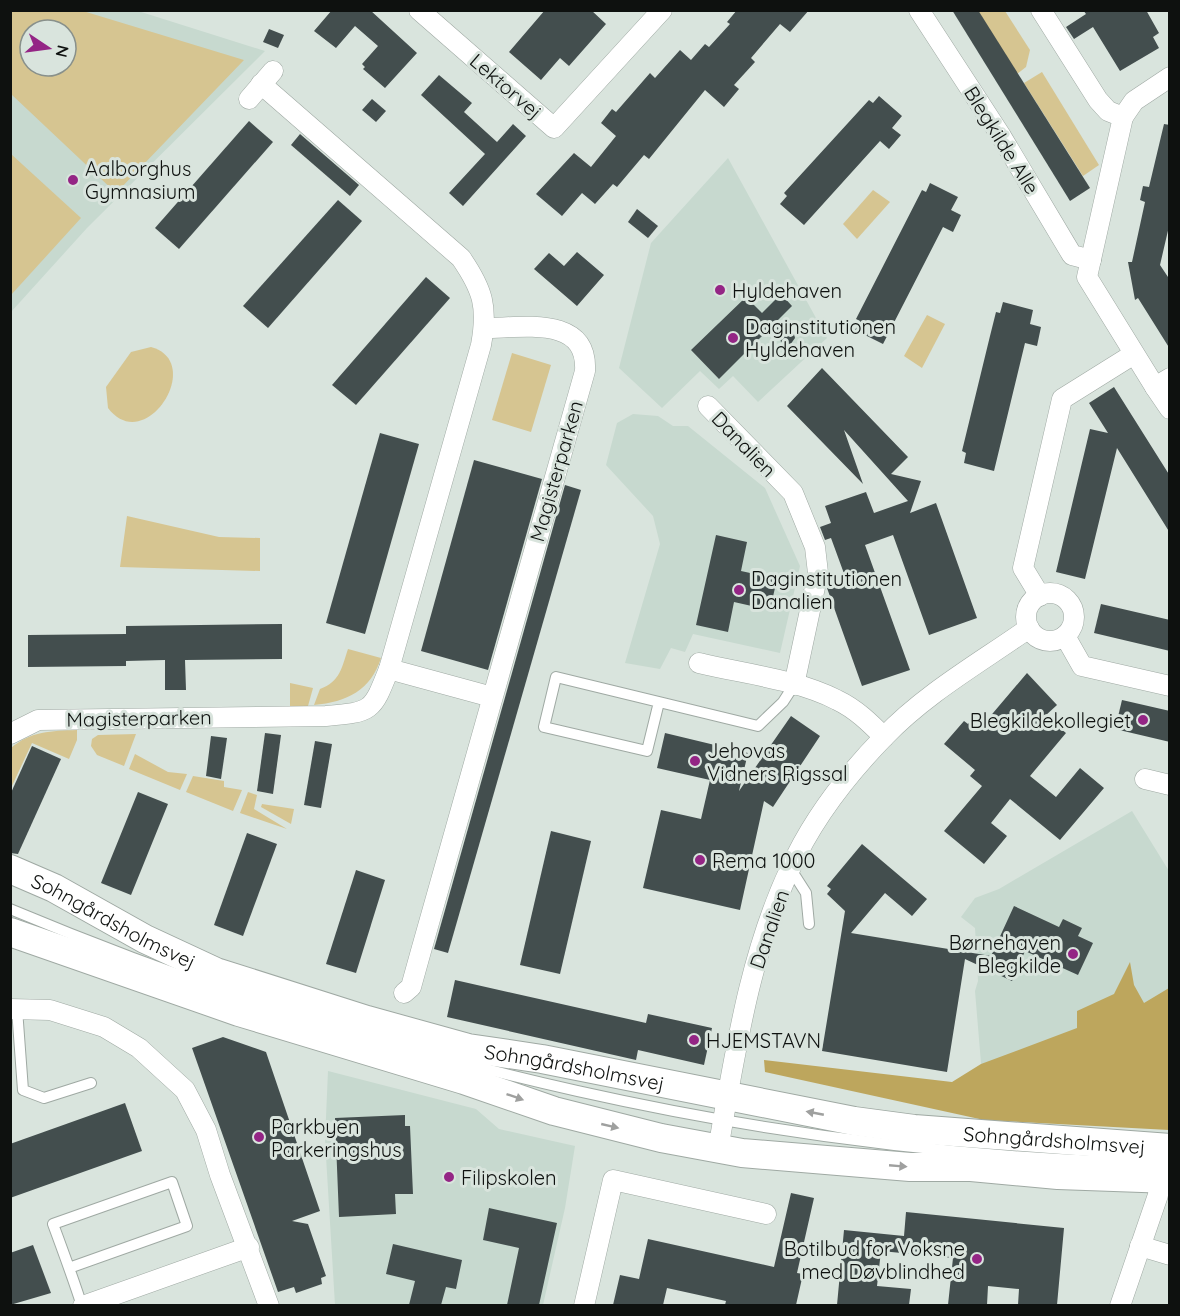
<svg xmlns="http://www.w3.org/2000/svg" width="1180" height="1316" font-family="Quicksand,sans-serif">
	<rect width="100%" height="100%" fill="#d9e4dd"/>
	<g fill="#c7d9cf" fill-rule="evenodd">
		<path d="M11,11h127l127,40 -178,177 -76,84zM30,30h36v36h-36z"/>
		<path d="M728,158l99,180 -69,64 -25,-26 -14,13 -19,-18 -38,37 -43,-40 32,-125z"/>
		<path d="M633,414l25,2 15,10h15l77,62 35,78 -20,87 -87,-19 -8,18 -14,-4 -11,21 -35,-6 35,-119 -7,-28 -47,-51 11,-42z"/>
		<path d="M1132,811l37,60v154l-185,74 -9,-108 3,-10 -3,-53 -14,-11 14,-19 24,-9z"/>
		<path d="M328,1071l148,38 23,20 76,17 -10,62 -22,97h-208l-10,-165z"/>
	</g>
	<g fill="#d6c591" fill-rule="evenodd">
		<path d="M10,11h73l161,49 -128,133 -105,-99zM30,30h36v36h-36z"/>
		<path d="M978,11h27l25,39 -4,17 -9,7z"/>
		<path d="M1042,72l57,93 -16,11 -59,-93z"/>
		<path d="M11,154l70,64 -70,77z"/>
		<path d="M873,190l17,12 -33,37 -14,-15z"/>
		<path d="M927,315l18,9 -23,44 -18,-12z"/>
		<path d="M151,347c55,15 -6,110 -43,61l-2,-21 25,-35z"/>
		<path d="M512,353l39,12 -20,67 -39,-12z"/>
		<path d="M127,516l92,21 41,1v33l-140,-4z"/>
		<path d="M348,649l33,9c-10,32 -34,44 -67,47l6,-16c20,-7 22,-22 28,-40z"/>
		<path d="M290,683l23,5 -5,18 -18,1z"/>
		<path d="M77,730v10l-8,19 -37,-16 -21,45v-40c20,-17 40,-17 66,-18z"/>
		<path d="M136,734l-12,32 -27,-11 -6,-9 1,-7 6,-4z"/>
		<path d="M135,754l33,18 19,2 -7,16 -51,-21z"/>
		<path d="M193,776l31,5v6l18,3 -9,21 -47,-19z"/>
		<path d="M248,792l9,3 -3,14 33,20 -47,-16z"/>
		<path d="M262,804l32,5 -3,15 -30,-17z"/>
	</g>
	<path fill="#bda65d" d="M1130,962l4,23 10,18 25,-15v142l-185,-10 -219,-48 -1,-12 188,22 29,-18 96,-36v-17l37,-17z"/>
	<g fill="#434e4e">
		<path d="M332,10h38l47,43 -32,35 -22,-19 2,-2 -3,-3 16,-18 -23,-20 -19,22 -22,-17z"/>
		<path d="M545,10h46l15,14 -37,42 -9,-8 -19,22 -32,-28z"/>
		<path d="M737,10h72l-19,22 -10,-8 -29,34 4,4 -21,23 5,4 -15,18 -19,-17 -56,69 -5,-4 -27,32 -4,-3 -18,20 -13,-11 -20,23 -26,-22 38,-41 17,14 25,-31 -15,-13 11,-14 4,3 34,-39 5,5 25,-28 11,10 14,-16 4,3 21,-23 -3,-2z"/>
		<path d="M952,10h26l112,178 -20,13z"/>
		<path d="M1083,10h63l13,23 -6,4 6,11 -39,23 -27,-44 -19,12 -8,-12 20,-13z"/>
		<path d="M269,29l15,6 -6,13 -15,-6z"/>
		<path d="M439,75l33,28 -8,9 33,30 16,-18 13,12 -63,70 -14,-13 36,-39 -64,-59z"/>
		<path d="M879,96l23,20 -10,12 9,7 -12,14 -9,-8 -76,84 -24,-21 7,-8 -3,-3 85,-93 4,3z"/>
		<path d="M372,99l14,12 -10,11 -14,-12z"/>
		<path d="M249,121l24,21 -94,107 -24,-21z"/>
		<path d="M1164,124l6,1v97l-10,43 10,15v69l-32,-51 -3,2 -7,-38h4l13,-60 -5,-2 3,-14 6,1z"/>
		<path d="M300,134l59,51 -9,11 -59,-51z"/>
		<path d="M930,183l28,14 -7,13 10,5 -8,17 -10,-5 -60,117 -28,-14 5,-9 -4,-2 66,-129 4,2z"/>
		<path d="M338,200l24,21 -94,107 -25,-22z"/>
		<path d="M637,209l21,17 -10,12 -20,-16z"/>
		<path d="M577,252l27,23 -27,31 -43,-37 15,-16 15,13z"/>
		<path d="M426,277l24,21 -94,107 -24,-20z"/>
		<path d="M781,294l11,12 -73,73 -28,-29 55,-53 16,16z"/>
		<path d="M1003,302l30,8 -3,14 11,3 -4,19 -12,-3 -31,128 -30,-8 2,-10 -4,-2 28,-115 6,-24 4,1z"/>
		<path d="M776,325l17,5 2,8 -5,7 -9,-3z"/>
		<path d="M822,368l86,89 -17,17 30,7 -11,32 26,-10 41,115 -48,17 -36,-100 -28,10 45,125 -48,16 -35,-98 1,-2 18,-7 -15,-41 -6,2 -5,-13 11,-4 -6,-17 41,-14 8,21 34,-12 -64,-71 19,54 -76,-78z"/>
		<path d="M1114,387l56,89v57l-53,-85 -32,131 -29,-7 34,-143 18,4 -19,-30z"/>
		<path d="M380,433l39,11 -54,190 -39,-11z"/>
		<path d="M474,460l68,19 -54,191 -67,-19z"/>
		<path d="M565,485l16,5 -133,463 -14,-4z"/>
		<path d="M716,535l31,7 -6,29 36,8 -7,31 -36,-8 -6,30 -32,-7z"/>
		<path d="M1101,604l69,16v31l-76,-18z"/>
		<path d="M282,624v35l-97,1 1,30h-21v-30l-39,1v5l-98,1v-32l98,-1v-8z"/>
		<path d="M1027,673l30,32 -12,11 21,17 -36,43 26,21 24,-29 24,20 -44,52 -50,-41 -19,24 16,13 -23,28 -40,-33 38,-45 -12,-10 5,-6 -31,-26 20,-23 4,3 5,-6 9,8z"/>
		<path d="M1122,700l48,11v31l-55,-13z"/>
		<path d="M791,716l29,20 -47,71 -9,-6 -24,109 -97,-22 18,-78 40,9 9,-39 -53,-12 8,-35 83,20 -9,38z"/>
		<path d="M265,733l16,2 -8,59 -16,-3z"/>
		<path d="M211,736l16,2 -6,41 -15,-3z"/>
		<path d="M315,741l17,3 -11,64 -17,-3z"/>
		<path d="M32,746l29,13 -43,95 -8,-1v-58z"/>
		<path d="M138,792l30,12 -37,91 -30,-12z"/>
		<path d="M551,831l40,10 -31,133 -40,-9z"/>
		<path d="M247,833l30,11 -34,92 -29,-11z"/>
		<path d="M862,844l65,55 -15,17 -27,-23 -34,40 140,23 23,-50 45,21 4,-8 19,9 -4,8 15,7 -15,32 -53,-24 -13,30 -47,-22 -18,113 -125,-21 23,-140 -18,-17 4,-5 -4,-3z"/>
		<path d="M356,870l29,10 -29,93 -30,-9z"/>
		<path d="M455,980l191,43 2,-9 64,14 -8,37 -66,-15 -2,10 -189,-43z"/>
		<path d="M223,1037l43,15 54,159 -28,10 16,3 18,52 -5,2 1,6 -26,9 -2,-6 -16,5 -86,-244z"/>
		<path d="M125,1103l17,48 -132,47v-54z"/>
		<path d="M405,1115v11h5l3,68h-18l1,20 -57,3 -4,-99z"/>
		<path d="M791,1193l23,5 -17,75 6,1 -7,31h-71l1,-4 -59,-13 -4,17h-50l7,-30 19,4 9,-40 126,28z"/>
		<path d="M489,1208l68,15 -18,82h-32l12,-57 -36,-8z"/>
		<path d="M906,1212l158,16 -7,77h-39l1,-16 -31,-3 -1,19h-39l5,-47 -72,-7 -4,35 34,3 -2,16h-72l7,-75 60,6z"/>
		<path d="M393,1244l69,16 -6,29 -10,-2 -5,18h-32l6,-24 -29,-7z"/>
		<path d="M33,1245l18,48 -41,12v-52z"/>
	</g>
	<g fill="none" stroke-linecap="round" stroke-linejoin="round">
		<g stroke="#9fa9a3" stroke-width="12">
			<g id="lane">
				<path d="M659,702l-12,49 -103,-24 12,-50 202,49 25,-24 11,-17"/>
				<path d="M790,868l16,25 3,31"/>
				<path d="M10,909c365,153 763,248 1160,254"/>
				<path d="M17,1009l6,81 21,8 47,-15"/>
				<path d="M69,1268l118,-42 -15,-44 -119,42c10,27 20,54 29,82"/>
			</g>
		</g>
		<g stroke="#9fa9a3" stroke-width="21">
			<g id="street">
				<path d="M419,10l135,118 108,-118"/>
				<path d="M919,10l82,126 71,119 19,5"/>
				<path d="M1041,10l57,90 10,11 15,6 -36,160 68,110 15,-9"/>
				<path d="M249,99l24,-28"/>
				<path d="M1123,117l11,-16 36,-24"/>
				<path d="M1155,387l15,22"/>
				<path d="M708,406l85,87 22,54 3,26 -24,112"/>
				<circle cx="1050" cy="617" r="24"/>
				<path d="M1040,596l-17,-28 39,-169 72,-45"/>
				<path d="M1065,636l17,30 88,20"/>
				<path d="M699,663c45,11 97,16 138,37 19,9 33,23 47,37"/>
				<path d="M389,669l103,28"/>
				<path d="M10,734l28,-14 288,-4c46,-4 46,-4 63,-47l92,-324c7,-38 2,-55 -20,-87l-200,-174"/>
				<path d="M1145,779l25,6"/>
				<path d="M404,993l7,-6 10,-36 164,-580c3,-56 -62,-43 -101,-43"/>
				<path d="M10,1009l40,1 54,17 35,21 46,42 21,40 14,45 49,131"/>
				<path d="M718,1149c17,-94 31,-193 72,-280 22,-49 57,-94 94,-132 42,-44 97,-75 145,-109"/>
				<path d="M1140,1246l30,9"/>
				<path d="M83,1306l166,-59"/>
				<path d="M584,1306l29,-126 153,34"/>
				<path d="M1120,1306l38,-111 1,-16"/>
			</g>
		</g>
		<g stroke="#9fa9a3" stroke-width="30">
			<g id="secondary">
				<path id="s1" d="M10,869l44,19 91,51 71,33 151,48 101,28 74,11 312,62 60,8 256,19"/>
				<path d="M10,932l229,80 225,68 90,31 107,27 81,15 168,14h61l87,8 112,4"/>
			</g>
		</g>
		<use href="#lane" stroke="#fff" stroke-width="10"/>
		<use href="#street" stroke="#fff" stroke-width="20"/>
		<use href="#secondary" stroke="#fff" stroke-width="28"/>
	</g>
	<defs><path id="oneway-solid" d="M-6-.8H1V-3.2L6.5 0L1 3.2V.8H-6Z" transform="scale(1.5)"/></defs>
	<g fill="#9fa09f">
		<use href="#oneway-solid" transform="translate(515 1097) rotate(19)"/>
		<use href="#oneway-solid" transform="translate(815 1113) rotate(-169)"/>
		<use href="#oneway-solid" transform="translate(610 1126) rotate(13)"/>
		<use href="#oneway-solid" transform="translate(898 1166) rotate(5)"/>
	</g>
	<g fill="#942585" stroke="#d9e4dd" stroke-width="2">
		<circle cx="73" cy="180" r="6"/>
		<circle cx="720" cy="290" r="6"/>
		<circle cx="733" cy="338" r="6"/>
		<circle cx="739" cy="590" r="6"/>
		<circle cx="1143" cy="720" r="6"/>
		<circle cx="695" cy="761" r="6"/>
		<circle cx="700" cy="860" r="6"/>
		<circle cx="1073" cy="954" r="6"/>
		<circle cx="694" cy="1040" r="6"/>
		<circle cx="259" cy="1137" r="6"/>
		<circle cx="449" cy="1177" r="6"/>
		<circle cx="977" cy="1259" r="6"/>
	</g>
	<g text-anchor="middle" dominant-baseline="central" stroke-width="6" stroke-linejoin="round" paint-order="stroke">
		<g font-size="20" fill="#0e110f" stroke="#d9e4dd">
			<text transform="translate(506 86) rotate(41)">Lektorvej</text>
			<text transform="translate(1002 140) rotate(58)">Blegkilde Alle</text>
			<text transform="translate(744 444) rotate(46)">Danalien</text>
			<text transform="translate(556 471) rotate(-74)">Magisterparken</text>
			<text transform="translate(139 718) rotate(-1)">Magisterparken</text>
			<text stroke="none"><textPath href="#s1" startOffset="116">Sohngårdsholmsvej</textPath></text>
			<text transform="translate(769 929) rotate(-71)">Danalien</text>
			<text stroke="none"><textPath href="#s1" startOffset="602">Sohngårdsholmsvej</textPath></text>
			<text stroke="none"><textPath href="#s1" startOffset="1088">Sohngårdsholmsvej</textPath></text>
		</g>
		<g font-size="20" fill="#0e110f" stroke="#d9e4dd" text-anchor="start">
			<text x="85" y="168">Aalborghus<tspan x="85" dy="23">Gymnasium</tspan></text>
			<text x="732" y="290">Hyldehaven</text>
			<text x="745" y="326">Daginstitutionen<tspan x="745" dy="23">Hyldehaven</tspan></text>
			<text x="751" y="578">Daginstitutionen<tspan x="751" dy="23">Danalien</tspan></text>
			<text x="1131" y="720" text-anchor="end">Blegkildekollegiet</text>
			<text x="707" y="750">Jehovas<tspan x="707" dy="23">Vidners Rigssal</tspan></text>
			<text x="712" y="860">Rema 1000</text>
			<text x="1061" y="942" text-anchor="end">Børnehaven<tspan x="1061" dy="23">Blegkilde</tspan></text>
			<text x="706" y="1040">HJEMSTAVN</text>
			<text x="271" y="1126">Parkbyen<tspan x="271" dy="23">Parkeringshus</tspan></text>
			<text x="461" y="1177">Filipskolen</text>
			<text x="965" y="1248" text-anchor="end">Botilbud for Voksne<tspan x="965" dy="23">med Døvblindhed</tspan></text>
		</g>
	</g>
	<rect width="1180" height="1316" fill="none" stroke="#0e110f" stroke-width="24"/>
	<g transform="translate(48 48) rotate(103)"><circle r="28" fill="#d9e4dd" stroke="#88908b" stroke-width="1.5"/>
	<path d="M0-4.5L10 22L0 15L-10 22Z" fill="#942585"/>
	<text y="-9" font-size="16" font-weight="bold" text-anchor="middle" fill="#0e110f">N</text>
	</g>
</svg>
